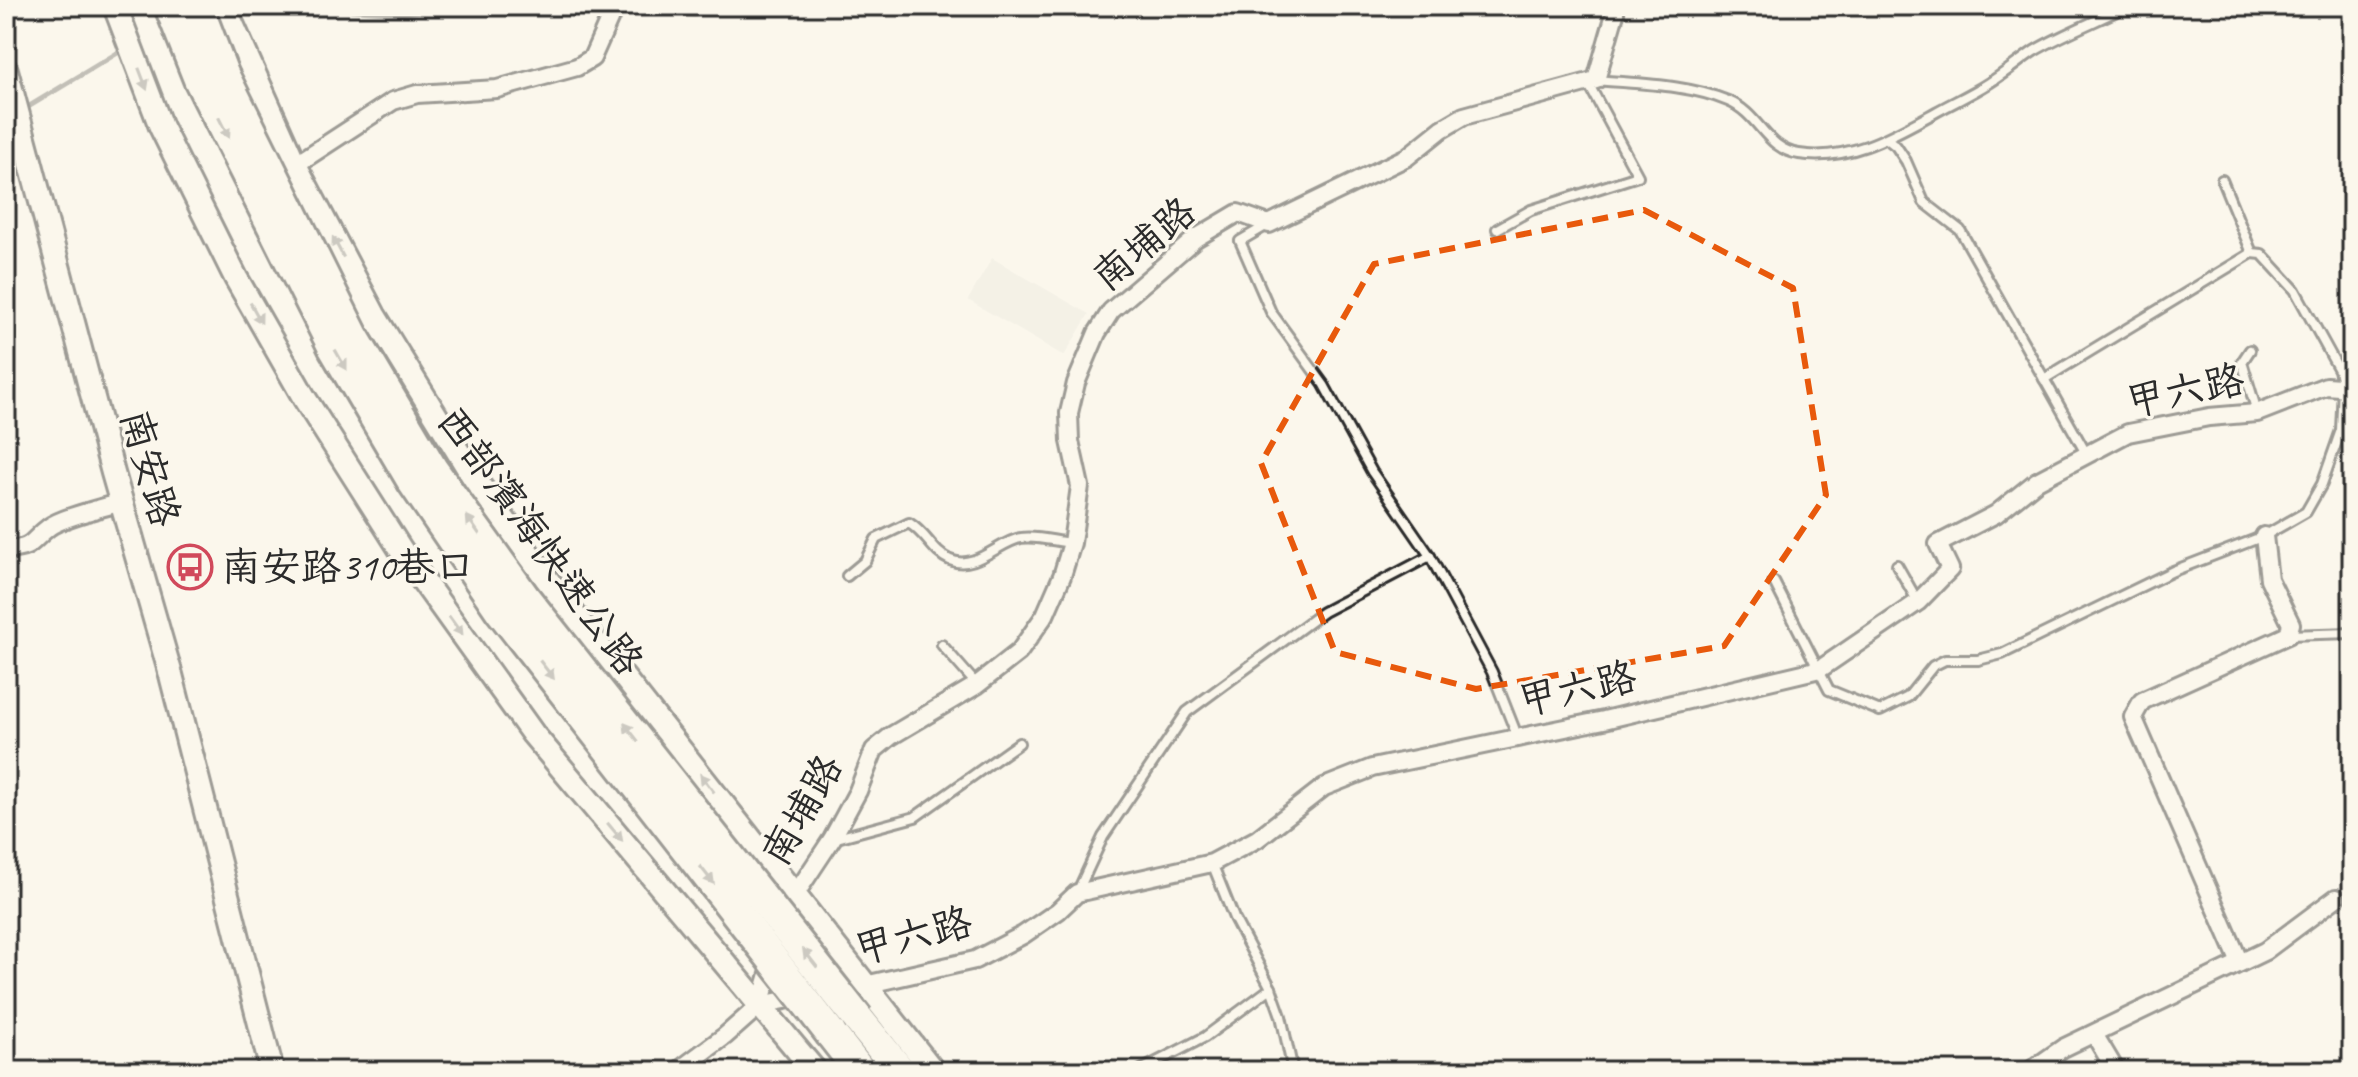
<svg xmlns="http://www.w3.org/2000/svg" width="2358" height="1077" font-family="Caveat,'LXGW WenKai TC',sans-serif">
	<rect width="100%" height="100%" fill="#fbf7ec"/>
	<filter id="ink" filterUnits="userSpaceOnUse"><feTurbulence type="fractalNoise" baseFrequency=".0125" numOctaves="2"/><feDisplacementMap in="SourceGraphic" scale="16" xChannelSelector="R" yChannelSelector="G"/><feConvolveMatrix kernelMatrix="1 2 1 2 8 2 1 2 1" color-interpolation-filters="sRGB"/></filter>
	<g filter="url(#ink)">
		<path fill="#ebe8de" d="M992,258l97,56 -25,42 -96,-56z"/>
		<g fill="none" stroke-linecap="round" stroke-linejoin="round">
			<g stroke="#7b7a75" stroke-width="5">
				<path d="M296,6l107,7 75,-7"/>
				<path d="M534,6l74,4"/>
				<path d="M618,11l77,4 2,-9"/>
				<path d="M23,110l101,-61"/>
			</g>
			<g stroke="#2b2b2b" stroke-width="14">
				<g id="lane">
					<path d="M1596,80c43,4 91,4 132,21 32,13 37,48 71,53 50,8 95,-19 137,-42 18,-10 36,-18 53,-29 16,-10 30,-22 45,-32 29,-17 63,-30 93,-45"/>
					<path d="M1887,139l9,7 10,15 18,41 36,28 127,225"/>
					<path d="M6,160l22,-8"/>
					<path d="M2222,180l30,73"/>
					<path d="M1269,224l-29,17 31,71 53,73 48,87 58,84 62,116 26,66"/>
					<path d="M1497,229l34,-19 107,-34 -50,-93"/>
					<path d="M2250,350l-8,12 15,50"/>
					<path d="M1897,565l21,37"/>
					<path d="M847,576l18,-15 11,-22 33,-16c19,12 23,29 41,37 25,11 50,-19 71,-22 15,-3 36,4 51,5"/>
					<path d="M1774,582l55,108 51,21 28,-14 25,-31 12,-6h33l24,-6 171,-83 91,-35 42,-24 16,-28 19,-54 2,-43 -4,-17 -44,-80 -33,-36 -10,-1 -208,126"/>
					<path d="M2288,635l64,-2"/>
					<path d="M942,645l35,40"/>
					<path d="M833,839l82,-22 104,-74"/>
					<path d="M1212,863l22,55 37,70 10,28 12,55"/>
					<path d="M1077,893l26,-56 84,-125 136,-100 107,-56"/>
					<path d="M1139,1071l66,-34 66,-49"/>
				</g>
			</g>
			<g stroke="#2b2b2b" stroke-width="22">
				<g id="street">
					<path d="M295,165l98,-64 24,-7 80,-5 80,-22 15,-9 23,-52"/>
					<path d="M6,550c29,-2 23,-8 43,-23 14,-10 54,-19 72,-25"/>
					<path d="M791,901l41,-62 26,-48 16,-41 17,-14 86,-51 42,-33 26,-37 17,-39 10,-33 8,-57 -10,-45 -1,-28 7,-30 21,-50 14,-22 85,-73 42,-25 31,11 138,-67 35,-28 22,-13 132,-36 19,-66v-8"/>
					<path d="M2240,963l-107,-246 9,-16 146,-66 3,-11 -22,-45 -5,-43"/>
					<path d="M856,987l119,-27 48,-25 35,-24 19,-18 135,-30 45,-24 67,-52 48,-19 232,-48 216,-51 98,-67 32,-33 -12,-25 58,-30 41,-33 91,-48 81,-16 48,-4 69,-27 26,2"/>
					<path d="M760,1005l45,-9"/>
					<path d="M2094,1034l22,37"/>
					<path d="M678,1071l47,-35 35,-31 14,-48"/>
					<path d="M2030,1071l33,-23 202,-97 71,-53"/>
				</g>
			</g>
			<g stroke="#2b2b2b" stroke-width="28">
				<g id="secondary">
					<path d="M115,6l46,121 75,151 69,121 96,151 132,184 282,337"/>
					<path d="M224,6l71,159 79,150 102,166 80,111 377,479"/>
					<path d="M6,70l107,403 58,202 101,396"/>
				</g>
			</g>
			<g stroke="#2b2b2b" stroke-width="36">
				<g id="highway">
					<path d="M858,1019l42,52"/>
					<path d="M831,1034l29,37"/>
				</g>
			</g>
			<use href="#lane" stroke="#fbf7ec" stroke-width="8"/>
			<use href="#street" stroke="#fbf7ec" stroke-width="16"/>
			<use href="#secondary" stroke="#fbf7ec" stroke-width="22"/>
			<use href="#highway" stroke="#fbf7ec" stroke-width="30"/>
			<g stroke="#2b2b2b" stroke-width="36" stroke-linecap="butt">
				<g id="highway-bridge">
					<path d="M170,6l29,73 135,269 79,134 88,129 330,423"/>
					<path d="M197,6l26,68 130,262 79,133 92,128 334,422"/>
				</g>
			</g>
			<use href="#highway-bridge" stroke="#fbf7ec" stroke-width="30"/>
		</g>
		<defs><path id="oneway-solid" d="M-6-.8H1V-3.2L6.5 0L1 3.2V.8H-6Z" transform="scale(2)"/></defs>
		<g fill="#93918c">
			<use href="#oneway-solid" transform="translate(143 79) rotate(69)"/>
			<use href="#oneway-solid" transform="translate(224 128) rotate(63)"/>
			<use href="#oneway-solid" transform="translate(338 247) rotate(-118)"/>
			<use href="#oneway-solid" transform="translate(256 313) rotate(61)"/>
			<use href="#oneway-solid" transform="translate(341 360) rotate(60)"/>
			<use href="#oneway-solid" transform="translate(473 525) rotate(-125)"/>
			<use href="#oneway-solid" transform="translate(456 626) rotate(54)"/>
			<use href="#oneway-solid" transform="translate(547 670) rotate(52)"/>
			<use href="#oneway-solid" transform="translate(631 732) rotate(-128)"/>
			<use href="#oneway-solid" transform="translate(707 783) rotate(-127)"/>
			<use href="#oneway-solid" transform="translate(615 832) rotate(50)"/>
			<use href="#oneway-solid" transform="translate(707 875) rotate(52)"/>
			<use href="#oneway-solid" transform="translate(810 958) rotate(-128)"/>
		</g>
	</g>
	<path d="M0 0H2358V1077H0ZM1644,210l149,78 33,207 -102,151 -248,43 -141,-37 -74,-189 113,-199z" fill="#fbf7ec" fill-opacity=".55" fill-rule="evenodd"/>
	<path fill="none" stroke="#e8590c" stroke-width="6" stroke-dasharray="16 10" stroke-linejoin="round" d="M1644,210l149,78 33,207 -102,151 -248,43 -141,-37 -74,-189 113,-199z"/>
	<defs>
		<g id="bus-ring" transform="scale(2.3)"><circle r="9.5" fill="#fbf7ec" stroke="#d1495b" stroke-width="1.5"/><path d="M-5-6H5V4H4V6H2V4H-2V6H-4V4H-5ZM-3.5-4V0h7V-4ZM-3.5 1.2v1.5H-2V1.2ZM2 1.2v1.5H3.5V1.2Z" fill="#d1495b"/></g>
	</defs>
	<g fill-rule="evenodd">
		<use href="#bus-ring" x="190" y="567"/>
	</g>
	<g text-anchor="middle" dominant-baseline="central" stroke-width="7" stroke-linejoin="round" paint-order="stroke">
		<g font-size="40" fill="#2b2b2b" stroke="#fbf7ec">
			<text transform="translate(1144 244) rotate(-40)">南埔路</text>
			<text transform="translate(2185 391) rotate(-12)">甲六路</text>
			<text transform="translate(150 468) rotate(74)">南安路</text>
			<text transform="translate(540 541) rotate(54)">西部濱海快速公路</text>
			<text transform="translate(1577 689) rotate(-13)">甲六路</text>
			<text transform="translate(802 810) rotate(-60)">南埔路</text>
			<text transform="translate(913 936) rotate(-15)">甲六路</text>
		</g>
		<g font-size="40" fill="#2b2b2b" stroke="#fbf7ec" text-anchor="start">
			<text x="221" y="567">南安路310巷口</text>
		</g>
	</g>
	<rect width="2358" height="1077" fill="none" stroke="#fbf7ec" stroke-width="32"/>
	<rect x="16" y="16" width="2326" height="1045" fill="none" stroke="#2b2b2b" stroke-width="3" filter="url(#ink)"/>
</svg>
